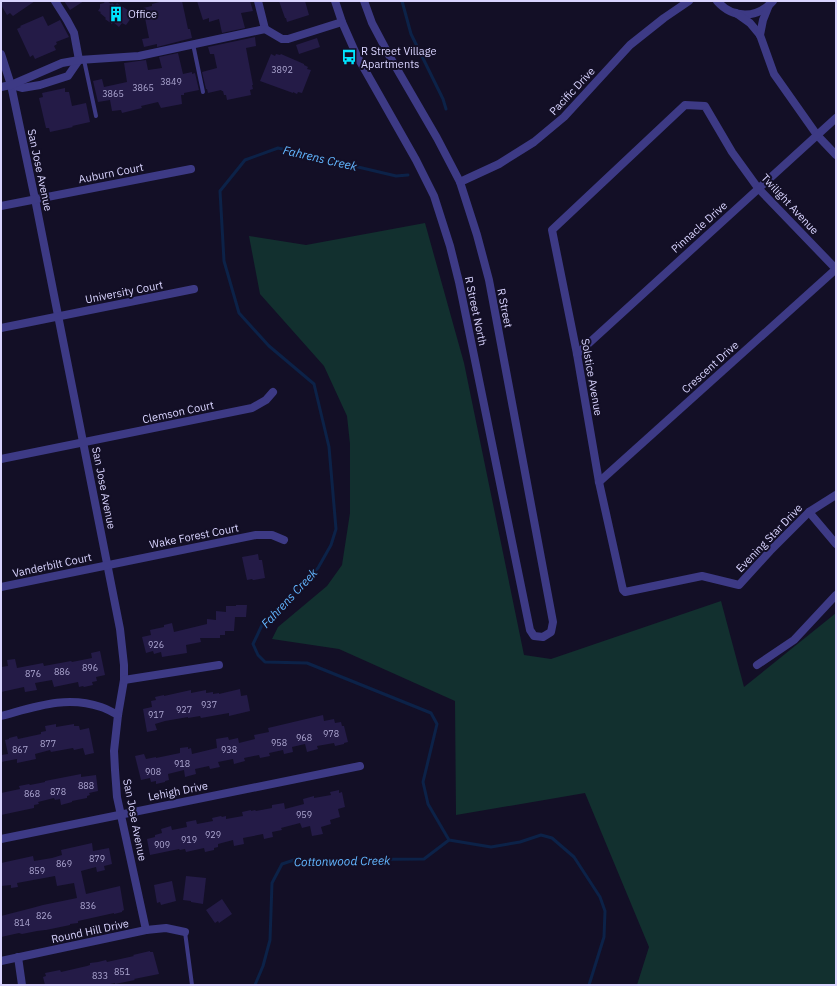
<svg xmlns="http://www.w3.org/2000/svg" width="837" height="986" font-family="'IBM Plex Sans',sans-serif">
	<rect width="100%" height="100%" fill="#130f26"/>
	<path fill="#12302f" d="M425,223l39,140 60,292 27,4 170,-58 23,86 92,-74v372h-199l12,-38 -64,-154 -129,22 -1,-114 -116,-52 -67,-10 6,-12 49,-41 15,-21 8,-52v-69l-3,-28 -23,-50 -64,-72 -11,-58 57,9z"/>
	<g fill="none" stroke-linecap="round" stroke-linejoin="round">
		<g stroke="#0c2248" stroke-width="3">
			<path d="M402,1l9,33 32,65 3,10"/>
			<path d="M408,175l-12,1 -118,-28 -33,12 -25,31 4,70 15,52 30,33 45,38 15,63 7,82 -5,16 -13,23 -56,57 -9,19 5,11 7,7 42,1 124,50 6,11 -14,58 5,22 21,36 42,7 29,-5 21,-7 11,3 22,19 26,40 5,14 -1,26 -15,48"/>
			<path d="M255,985l8,-19 7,-26 2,-57 10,-19 12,-4 130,-1 25,-19"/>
		</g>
	</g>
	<g fill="#241b47">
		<path d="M1,1h34l-22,15 -3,-3 -3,2 -6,-10z"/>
		<path d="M64,1h20l-14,9z"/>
		<path d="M105,1h2l4,3 1,-1 3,2 2,-2 17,11 -8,11 -4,-2 -3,4 -6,-5 -1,2 -7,-5 1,-1 -6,-5 1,-1 -3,-1 2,-3v-4l4,-1z"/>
		<path d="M163,1h19l6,28h2l2,9 -35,9v-3l-13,3 -2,-8 7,-1 -6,-30 9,-2v-2z"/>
		<path d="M197,1h53l3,10 -12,2 4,15 -23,5 -3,-14 -10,3v-4l-6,2z"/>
		<path d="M279,1h26l4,14 -22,7 -1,-4h-1z"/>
		<path d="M43,16l5,10 12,-6 9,17 -13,5 1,2 -3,2 2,4 -21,9 -2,-4 -3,2 -13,-28 4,-2 -1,-1z"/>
		<path d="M255,37l1,9 -10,2 7,37h-1l1,4 -3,1 1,5 -24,5 -1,-5h-2l-1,-4h-1l-1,-1 -13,3 -1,-4h-1l-4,-17 15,-4 -3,-14h-4l-2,-7z"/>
		<path d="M317,38l3,9 -21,7 -3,-9z"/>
		<path d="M178,53l5,21 9,-2v2l3,-1 4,17 -15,3v2h-3l1,9 -21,4 -3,-6 -17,4 1,2 -20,5 -1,-3 -9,1 -2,-11 -12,2 -5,-21 9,-2 2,8 23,-5 -3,-19 22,-3 2,10 14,-2 -3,-11z"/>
		<path d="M271,54l4,2 1,-2 4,1 1,-1 23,10v1l4,2 -1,2 4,1 -9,23 -4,-1 -1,2 -4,-2v1l-33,-12z"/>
		<path d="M65,88v4h4l3,14 14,-3 4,19 -18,4 1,1 -23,5 -1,-4h-3l-7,-30 4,-1 -1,-4z"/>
		<path d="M258,554l1,6h3l3,18 -11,2h-1l-1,-1 -5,1 -5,-23z"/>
		<path d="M236,605h11l-1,12h-11l-1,14h-9v4h-5v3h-20l1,4 -15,3 1,8 -25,4 -1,-5 -7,2 -1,-3 -7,2 -4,-16 9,-2 -1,-5 14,-3v-2l8,-2 2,9 33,-8v-5l9,1v-9l10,1v-6h10z"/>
		<path d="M100,651l5,24 -9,2 1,4 -5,1 1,3 -9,2 -1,-1 -4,1 -1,-5 -24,5 -2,-7 -17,3 2,7 -12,2 -1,-5 -23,5v-25l7,-1 -1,-6 8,-1 2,9 26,-5 1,3 27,-5 1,1 20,-4 -1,-5z"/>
		<path d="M240,689l1,7 6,-1 3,16 -21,5v-3l-28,5 -1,-2 -12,2v-1l-23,4 -10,3 2,6 -10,2 -4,-23 9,-2 -1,-6 5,-1 -1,-3 9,-2v1l27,-6v3l15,-3v3l7,-1v2l6,-1v1z"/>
		<path d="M323,715l1,6 10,-2 1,4 6,-1 1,4h2l4,16 -4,1v1l-9,2 -1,-3 -17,3 1,3 -11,3 -2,-8 -13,3 1,5 -9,2 -1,-4 -14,3 1,3 -10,2 -1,-3 -15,3 1,3 -11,3 -1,-5 -15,3 2,5 -10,2 -1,-3 -14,3 1,5 -11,3 -1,-7 -16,4 1,6 -4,1v1l-9,2v-3l-5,1 -1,-4 -9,2 -6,-24 9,-2 2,5 10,-2v1l24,-5v-5l8,-1v2l3,-1 1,6 25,-6 -1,-9 12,-2 1,3 9,-2 1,5 16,-4 -1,-4 15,-3 -1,-4z"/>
		<path d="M56,724v3l18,-3v2h5l1,4 9,-2 5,25 -9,2 -2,-7 -9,2 -1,-2 -22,4 -1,-2 -15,4 1,5 -19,4v-4l-16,3v-7l7,-1 -3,-14 4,-1v-1l8,-2 1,3 23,-5v-2l5,-1 -1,-5z"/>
		<path d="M81,774v3l15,-2 2,16 -9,2 1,2 -3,1v2l-15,3v1l-11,3 -1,-6 -5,1 -1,-2 -16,4 1,2 -5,1v3l-33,7v-22l19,-4 -1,-3 10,-2 1,1 15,-3v-1z"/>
		<path d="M339,790v3l3,-1 3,15 -7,2 2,8 -10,3 1,4 -10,3 2,7 -11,2 -2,-10 -8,2 -2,-5 -19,5 1,2 -10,2 1,5 -9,2 -1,-5 -20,4 1,6 -10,2 -1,-6 -15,4v3l-4,1v2l-9,2 -1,-4 -18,4 -1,-3 -5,1 -1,-1 -29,6 -3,-16 8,-2v-2l7,-2 -1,-4 10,-3 1,4 15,-3 -1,-5 10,-2 1,4 16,-3 -1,-3 9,-2 1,1 4,-1v3l17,-3 -1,-4 9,-2v1l4,-1 1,1 16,-3v-3l12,-2 1,6 19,-5 -1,-5 11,-3v2l17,-3 -1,-3z"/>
		<path d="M92,843l1,8 16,-3 3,16 -8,2 1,4 -8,2 -1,-5 -15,4 5,23 34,-8 4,24 -2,1v1l-8,2v-1l-36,8v2l-8,1v1l-24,5h-1l-8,1 -15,3 -3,-1 -18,4v-21l31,-8 11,-3 34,-7 -3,-15 -17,3 -2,-10 -38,7 1,4 -7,1v-3l-10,1v-23l32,-7 1,5 18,-3 10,-3 -1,-5z"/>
		<path d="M186,876l20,2 -3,26 -12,-2v-1l-8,-1z"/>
		<path d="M172,881l4,20 -15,4 -1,-3 -3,1 -3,-18z"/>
		<path d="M222,899l10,15 -13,9 -1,-2 -3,2 -9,-13z"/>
		<path d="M150,951v1h3l6,22 -25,5 1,1 -20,4v-1l-10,2h-60l-2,-8 3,-1 -1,-3 15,-3 1,2 26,-6 3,-1v-2l8,-1 8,-2 1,2 27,-6 -1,-1z"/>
	</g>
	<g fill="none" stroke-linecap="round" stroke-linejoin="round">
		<g stroke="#3d3a85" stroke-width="4">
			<path d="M193,44l10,48"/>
			<path d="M84,60l12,56"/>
			<path d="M185,932l7,53"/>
		</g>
		<g stroke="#3d3a85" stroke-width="8">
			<path d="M258,1l7,28"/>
			<path d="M335,1l7,21 15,34 59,104 18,36 16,50 9,36 71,348 4,6 9,1 8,-5 2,-10 -64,-342 -12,-45 -17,-53 -23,-44 -47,-81 -18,-34 -8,-22"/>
			<path d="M717,1c16,18 40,18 56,0"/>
			<path d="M736,13l14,10 10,12 14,39 43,61 19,20"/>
			<path d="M760,35l3,-15 6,-15"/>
			<path d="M1,54l10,31 24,114 85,430 4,36v15l-6,35 -4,36 1,19 2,27 29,133"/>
			<path d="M11,85l11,3 18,-3 28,-9 11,-16 -5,-27 -7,-13 -12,-19"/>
			<path d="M1,87l10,-2 51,-22 17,-3 60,-4 126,-27 17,10h6l54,-17"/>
			<path d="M460,182l39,-18 35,-22 30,-25 66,-72 34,-27 25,-17"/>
			<path d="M1,206l190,-37"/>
			<path d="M836,269l-78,-81 -26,-36 -27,-46 -20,-1 -133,125 25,124 22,128 24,108 2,2 77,-16 37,9 31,-34 39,-39 27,-17"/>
			<path d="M1,328l193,-39"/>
			<path d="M577,354l259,-236"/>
			<path d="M1,459l251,-51 14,-8 7,-8"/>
			<path d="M599,482l237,-213"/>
			<path d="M809,512l27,32"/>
			<path d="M1,587l255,-52h16l12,5"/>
			<path d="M757,665l37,-25 42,-45"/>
			<path d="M124,680l95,-15"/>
			<path d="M1,716c34,-9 65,-21 100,-9 6,2 11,5 17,8"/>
			<path d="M1,839l359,-73"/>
			<path d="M18,957l4,28"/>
			<path d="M1,961l145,-31 20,-2 19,4"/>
		</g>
	</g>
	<defs>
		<g id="building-bare" transform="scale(1.2)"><path d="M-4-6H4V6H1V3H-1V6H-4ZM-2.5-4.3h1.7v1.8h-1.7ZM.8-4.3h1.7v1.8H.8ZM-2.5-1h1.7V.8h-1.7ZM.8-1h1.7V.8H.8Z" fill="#00e5ff" stroke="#130f26" stroke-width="2.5" paint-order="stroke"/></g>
		<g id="bus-bare" transform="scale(1.2)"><path d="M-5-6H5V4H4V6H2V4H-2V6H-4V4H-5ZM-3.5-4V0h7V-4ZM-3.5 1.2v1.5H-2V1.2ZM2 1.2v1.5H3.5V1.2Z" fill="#00e5ff" stroke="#130f26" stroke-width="2.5" paint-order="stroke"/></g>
	</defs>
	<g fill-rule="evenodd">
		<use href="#building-bare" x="116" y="14"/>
		<use href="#bus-bare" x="349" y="57"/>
	</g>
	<g text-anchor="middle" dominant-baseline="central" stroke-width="4" stroke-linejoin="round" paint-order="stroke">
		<g font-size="9" fill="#aca6d1">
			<text x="282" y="69">3892</text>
			<text x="171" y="81">3849</text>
			<text x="143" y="87">3865</text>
			<text x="113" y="93">3865</text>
			<text x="156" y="644">926</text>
			<text x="90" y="667">896</text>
			<text x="62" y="671">886</text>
			<text x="33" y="673">876</text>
			<text x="209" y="704">937</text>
			<text x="184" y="709">927</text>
			<text x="156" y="714">917</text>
			<text x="331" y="733">978</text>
			<text x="304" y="737">968</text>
			<text x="279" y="742">958</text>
			<text x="48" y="743">877</text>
			<text x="20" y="749">867</text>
			<text x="229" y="749">938</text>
			<text x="182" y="763">918</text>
			<text x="153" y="771">908</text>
			<text x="86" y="785">888</text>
			<text x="58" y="791">878</text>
			<text x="32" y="793">868</text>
			<text x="304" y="814">959</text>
			<text x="213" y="834">929</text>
			<text x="189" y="839">919</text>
			<text x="162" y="844">909</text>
			<text x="97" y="858">879</text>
			<text x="64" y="863">869</text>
			<text x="37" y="870">859</text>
			<text x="88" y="905">836</text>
			<text x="44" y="915">826</text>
			<text x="22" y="922">814</text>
			<text x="122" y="971">851</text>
			<text x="100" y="975">833</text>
		</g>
		<g font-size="11" fill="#d9d4ff" stroke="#130f26" text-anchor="start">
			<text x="128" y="14">Office</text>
			<text x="361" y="51">R Street Village<tspan x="361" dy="13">Apartments</tspan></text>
		</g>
		<g font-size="11" fill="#d9d4ff" stroke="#130f26">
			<text transform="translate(572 91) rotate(-47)">Pacific Drive</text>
			<text transform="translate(40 170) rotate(78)">San Jose Avenue</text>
			<text transform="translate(111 173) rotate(-11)">Auburn Court</text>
			<text transform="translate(790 204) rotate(47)">Twilight Avenue</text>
			<text transform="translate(699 227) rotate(-42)">Pinnacle Drive</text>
			<text transform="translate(124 292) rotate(-11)">University Court</text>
			<text transform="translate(505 308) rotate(79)">R Street</text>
			<text transform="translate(476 311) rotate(78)">R Street North</text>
			<text transform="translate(710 367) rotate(-42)">Crescent Drive</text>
			<text transform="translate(592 377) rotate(80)">Solstice Avenue</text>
			<text transform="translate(178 412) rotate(-12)">Clemson Court</text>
			<text transform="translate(104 488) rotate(79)">San Jose Avenue</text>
			<text transform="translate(194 536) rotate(-11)">Wake Forest Court</text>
			<text transform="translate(769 538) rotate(-46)">Evening Star Drive</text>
			<text transform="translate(52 565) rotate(-12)">Vanderbilt Court</text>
			<text transform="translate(178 791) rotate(-11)">Lehigh Drive</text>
			<text transform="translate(135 820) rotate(79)">San Jose Avenue</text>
			<text transform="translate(90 931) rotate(-12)">Round Hill Drive</text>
		</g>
		<g font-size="12" font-style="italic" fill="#62b6ff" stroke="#130f26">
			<text transform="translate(320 158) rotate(13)">Fahrens Creek</text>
			<text transform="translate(289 598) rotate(-47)">Fahrens Creek</text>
			<text transform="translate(342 861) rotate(-1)">Cottonwood Creek</text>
		</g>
	</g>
	<rect width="837" height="986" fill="none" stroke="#d9d4ff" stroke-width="4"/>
</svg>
